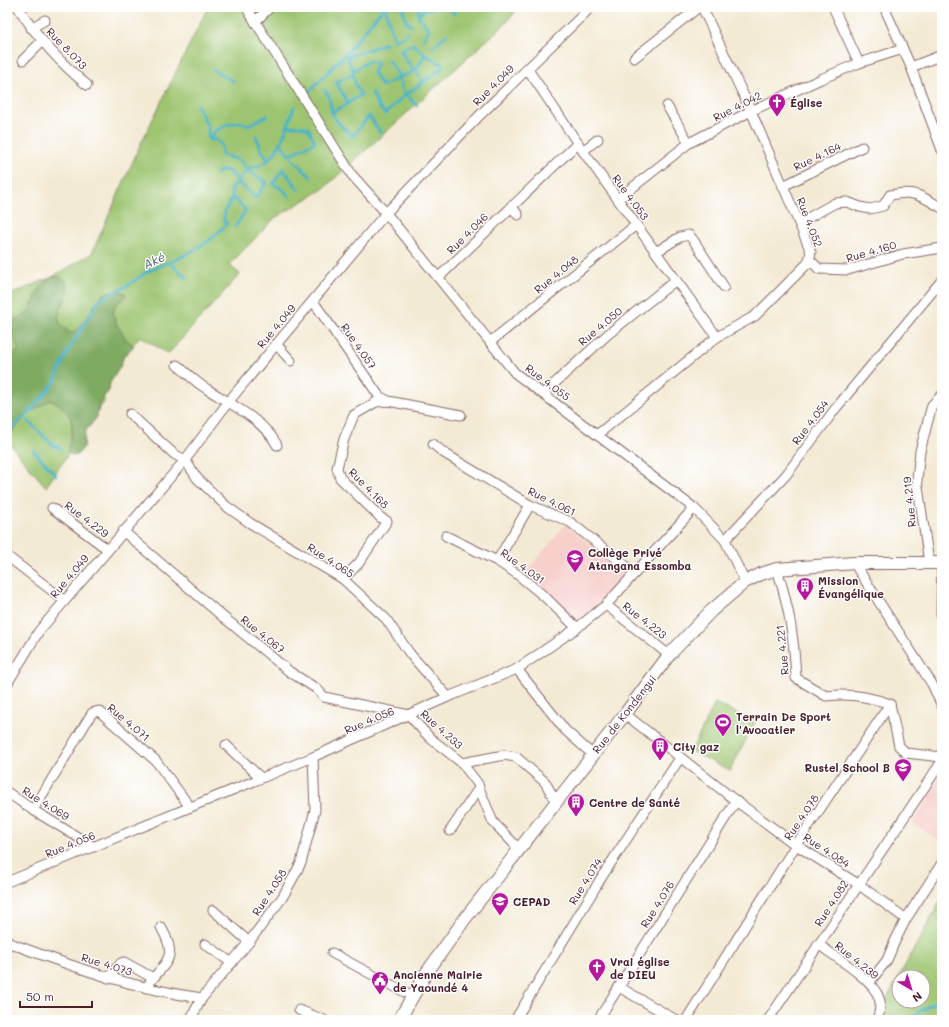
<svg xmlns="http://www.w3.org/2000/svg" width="949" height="1027" font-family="Mali,sans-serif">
	<rect width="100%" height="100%" fill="#fff"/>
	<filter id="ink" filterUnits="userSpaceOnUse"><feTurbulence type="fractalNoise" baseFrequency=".025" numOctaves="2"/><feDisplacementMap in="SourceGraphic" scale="8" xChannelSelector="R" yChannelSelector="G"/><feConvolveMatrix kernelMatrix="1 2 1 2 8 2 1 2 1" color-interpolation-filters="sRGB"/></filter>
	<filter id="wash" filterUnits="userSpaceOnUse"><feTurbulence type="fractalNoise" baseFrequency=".012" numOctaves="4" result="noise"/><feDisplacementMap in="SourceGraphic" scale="16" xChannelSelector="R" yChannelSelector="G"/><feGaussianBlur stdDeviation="0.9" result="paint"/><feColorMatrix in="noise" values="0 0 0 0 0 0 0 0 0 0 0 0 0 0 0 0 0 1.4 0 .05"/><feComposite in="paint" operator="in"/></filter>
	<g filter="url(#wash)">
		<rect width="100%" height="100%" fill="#f3ead4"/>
		<g fill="#f7d0cc">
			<path d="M566,524l63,54 -54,45 -38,-41 -3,2 -10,-10z"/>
			<path d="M942,774v68l-30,-19z"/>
		</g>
		<g fill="#9dc46f" stroke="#74724d" fill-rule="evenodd">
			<path d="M208,7h311l-13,16 -183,166 -48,29 -46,47 11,9 -72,80 -28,-18 -37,46 1,20 -58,85 -39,-46v-145l45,-19 40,-24 49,-110z"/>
			<path d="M715,703l40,19 -25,49 -39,-20z"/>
			<path d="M942,898v122h-67zM899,977h24v24h-24z"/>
		</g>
		<path fill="#7eaa62" stroke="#646446" d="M56,276c23,6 5,27 2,42l3,7 9,8c24,-7 21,-52 55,-40l1,3 -10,8 -3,10 4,11 9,14 8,7 -10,10 -4,11 -10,16 -1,8 -10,11 -2,15 -12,15 -1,15 -7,8 -3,1 -7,-4c4,-16 10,-31 -4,-44 -4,-4 -8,-7 -13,-8l-19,12 -24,24v-84l8,1 4,-3 -6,-13 -6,-2v-7l7,-8 15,-8 10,-22 8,-10z"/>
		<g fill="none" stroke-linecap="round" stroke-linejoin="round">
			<g stroke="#4ab4c8" stroke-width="3">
				<path d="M387,7l-1,5 8,28 9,-3 5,-5"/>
				<path d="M402,7l4,14 5,5"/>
				<path d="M418,7l1,10 10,12 -6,11"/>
				<path d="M447,7l8,7"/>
				<path d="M418,15l7,-5 11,-3"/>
				<path d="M387,43l-40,14 6,14 15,-10 9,1 -4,11 9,13 16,-8 6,14 13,14"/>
				<path d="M432,48l15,-14"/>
				<path d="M426,55l17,10"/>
				<path d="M388,60l12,17 12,-5 2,-1 -14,-21 13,-6 12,11 -9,15 7,13"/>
				<path d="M213,70l20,11"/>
				<path d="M325,90l4,7 3,15c11,-4 18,-11 29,-17l-5,-9 -3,-12 -17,8 12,21"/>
				<path d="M372,93l7,14 6,7 18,-17 39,-29"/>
				<path d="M306,95l42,-44 36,-44"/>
				<path d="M197,105l11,22v11"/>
				<path d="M331,113l10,13 12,10 16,-20 12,17"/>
				<path d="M256,136l5,13 7,10"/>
				<path d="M209,139c6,-11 28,-21 39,-14l19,-9"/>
				<path d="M210,140l5,-1c7,4 7,9 7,16l17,5 9,9"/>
				<path d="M280,142l9,13 26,-13 -7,-14 -8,-2h-12"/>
				<path d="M292,159l19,18"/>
				<path d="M216,174c11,-9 15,-1 22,7"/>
				<path d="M239,183l17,15c5,-5 4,-10 11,-16l-14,-7 -4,-5"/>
				<path d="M289,196l-7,-7 -9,-5 10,-15 15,20"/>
				<path d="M232,197l14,13 -11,17"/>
				<path d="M172,265l15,13"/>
				<path d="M28,421l26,25 6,2"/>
				<path d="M7,432l21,-18 26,-31 14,-32 32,-52 27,-13 21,-15 36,-15 26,-16 17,-16 -3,-3 1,-10 7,-12 -1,-10 18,-21c29,-2 37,-38 45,-61"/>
				<path d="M33,450l23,25"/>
				<path d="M908,1020l26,-18 8,-2"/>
			</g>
		</g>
	</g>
	<g filter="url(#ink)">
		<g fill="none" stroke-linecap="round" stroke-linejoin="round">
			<g stroke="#856666" stroke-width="11">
				<g id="minor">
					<path d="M18,7c19,30 42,56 69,78"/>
					<path d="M246,7l106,168 34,38 129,160 179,135 31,32"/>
					<path d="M833,7l26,56"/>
					<path d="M884,7l27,60 31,83"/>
					<path d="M255,22l15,-15"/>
					<path d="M31,28l14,-8"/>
					<path d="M634,58l65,-51"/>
					<path d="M23,60l19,-19"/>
					<path d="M911,67l31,-12"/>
					<path d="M527,68l56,83 134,186"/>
					<path d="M667,106l22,37"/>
					<path d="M583,151l15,-12"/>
					<path d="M783,186l79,-39"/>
					<path d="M618,199l71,-56 62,-32 70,-32 38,-16 44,-14"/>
					<path d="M511,206l7,9"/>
					<path d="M799,223l36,-20 12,-1 13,5 10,2 13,-3 7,-11c25,-5 31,1 52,13"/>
					<path d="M656,252l24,-15 9,-2 5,6 30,46"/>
					<path d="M810,260l9,9 29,1 55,-16 39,-6"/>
					<path d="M439,277l139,-134"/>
					<path d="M313,301l66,95 9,5"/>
					<path d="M490,342l146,-117"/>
					<path d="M276,344l15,17"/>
					<path d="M177,365c10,8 19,18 30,24 22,14 58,32 70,56"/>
					<path d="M543,394l64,-59 69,-55"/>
					<path d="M130,414l44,40 11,6 12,18 29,28 24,17 93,56 43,40 24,35 38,43"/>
					<path d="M597,435l120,-98 38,-21 53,-53 3,-11 -10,-24 -50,-117 -49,-104"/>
					<path d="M433,444l11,9 86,52 40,17 65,51"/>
					<path d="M52,508l55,41"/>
					<path d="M123,531l99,85 68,56 27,17 7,8 85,18 21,23 32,25 42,-8 12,2 29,25 11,20"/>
					<path d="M446,536l51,25 20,13 28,23 32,31"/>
					<path d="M7,556l57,44"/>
					<path d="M497,561l33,-56"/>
					<path d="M854,563l78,121 10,22"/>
					<path d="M929,563l-12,-83 3,-29 12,-46 10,-10"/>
					<path d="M777,569c12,38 17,68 19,109l30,18c23,-3 42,0 64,8"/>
					<path d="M343,579l16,-16 28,-42 -6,-3 -41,-40 -3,-10 7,-29 10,-24 22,-13 12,-1 73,14"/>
					<path d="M745,582l-20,-42 61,-65 50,-67 106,-128"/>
					<path d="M606,605l63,50"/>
					<path d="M941,614l1,-51"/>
					<path d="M517,669l48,61 27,24"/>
					<path d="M7,684l32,-53 146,-171 44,-59 157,-188 93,-97 112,-109"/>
					<path d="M625,714l111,87 60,44 62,39 48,35 36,-56"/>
					<path d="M226,745l35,33"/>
					<path d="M479,788l14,34 27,28"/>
					<path d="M7,792l26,18 61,37"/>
					<path d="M33,810l59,-97 7,-2 57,50 34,46"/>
					<path d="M450,831l29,-43 -1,-4 -16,-21"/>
					<path d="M7,882l306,-125 135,-60 69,-28 60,-41 29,-23 88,-97"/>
					<path d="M213,910l36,32"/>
					<path d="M7,942c64,24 127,47 195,56"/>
					<path d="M205,944l27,19"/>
					<path d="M818,944c17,13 55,35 61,54 3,8 0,15 -2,22"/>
					<path d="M332,953l80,43"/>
					<path d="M108,978l13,-15 3,-1 29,16"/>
					<path d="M869,983l18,-23 8,-19 11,-22"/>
					<path d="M619,987l57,33"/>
					<path d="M146,988c18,-27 34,-27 15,-61"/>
					<path d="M299,1010l25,10"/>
					<path d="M190,1020l12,-22 47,-56 33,-44 11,-20 8,-15 14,-53 -2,-53"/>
					<path d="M515,1020l88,-145 77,-117"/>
					<path d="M598,1020l138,-219"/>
					<path d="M686,1020l110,-175 94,-141 9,42 7,7 36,4"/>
					<path d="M768,1020l174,-259"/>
				</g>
			</g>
			<g stroke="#856666" stroke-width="14">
				<path id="secondary" d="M399,1020l26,-45 39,-55 161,-206 44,-59 42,-44 34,-29 16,-8 16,-5 77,-6h88"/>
			</g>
			<use href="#minor" stroke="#fff" stroke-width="9"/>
			<use href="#secondary" stroke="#fff" stroke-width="12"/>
		</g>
	</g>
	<defs>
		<g id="church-pin" transform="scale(0.9)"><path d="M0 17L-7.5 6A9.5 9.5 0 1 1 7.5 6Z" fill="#b5179e" stroke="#fff"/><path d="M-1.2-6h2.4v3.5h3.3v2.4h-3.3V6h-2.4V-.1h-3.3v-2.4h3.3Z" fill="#fff"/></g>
		<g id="school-pin" transform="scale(0.9)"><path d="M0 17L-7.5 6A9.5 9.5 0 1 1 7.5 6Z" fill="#b5179e" stroke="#fff"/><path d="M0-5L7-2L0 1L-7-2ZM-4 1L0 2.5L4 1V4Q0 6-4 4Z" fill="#fff"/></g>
		<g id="building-pin" transform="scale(0.9)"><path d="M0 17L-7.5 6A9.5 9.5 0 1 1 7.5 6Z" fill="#b5179e" stroke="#fff"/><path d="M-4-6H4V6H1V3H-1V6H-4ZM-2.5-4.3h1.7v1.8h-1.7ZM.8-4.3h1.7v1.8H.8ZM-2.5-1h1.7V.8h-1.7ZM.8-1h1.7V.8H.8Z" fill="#fff"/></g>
		<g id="stadium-pin" transform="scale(0.9)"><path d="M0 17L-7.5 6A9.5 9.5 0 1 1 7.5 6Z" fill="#b5179e" stroke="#fff"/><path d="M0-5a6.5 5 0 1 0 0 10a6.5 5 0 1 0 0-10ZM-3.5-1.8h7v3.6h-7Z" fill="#fff"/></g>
		<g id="civic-pin" transform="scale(0.9)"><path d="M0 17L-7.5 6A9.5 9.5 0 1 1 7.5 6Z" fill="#b5179e" stroke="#fff"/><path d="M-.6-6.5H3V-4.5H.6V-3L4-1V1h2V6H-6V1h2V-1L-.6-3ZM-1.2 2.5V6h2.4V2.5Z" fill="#fff"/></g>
	</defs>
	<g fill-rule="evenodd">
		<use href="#church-pin" x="777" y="102"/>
		<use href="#school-pin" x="575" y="558"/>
		<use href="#building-pin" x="805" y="586"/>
		<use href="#stadium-pin" x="723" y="722"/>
		<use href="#building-pin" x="660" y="746"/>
		<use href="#school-pin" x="903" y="767"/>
		<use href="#building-pin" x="576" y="802"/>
		<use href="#school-pin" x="500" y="901"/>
		<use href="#church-pin" x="597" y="967"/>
		<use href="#civic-pin" x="380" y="980"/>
	</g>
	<g text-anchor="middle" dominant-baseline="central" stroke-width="3" stroke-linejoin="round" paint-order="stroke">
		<g font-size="11" fill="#4a1f2b" stroke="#fff">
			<text transform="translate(67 48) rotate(46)">Rue 8.073</text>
			<text transform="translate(493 85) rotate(-45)">Rue 4.049</text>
			<text transform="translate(737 106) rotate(-27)">Rue 4.042</text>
			<text transform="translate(817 156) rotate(-26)">Rue 4.164</text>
			<text transform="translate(631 197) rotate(54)">Rue 4.053</text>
			<text transform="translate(810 222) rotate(69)">Rue 4.052</text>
			<text transform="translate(467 233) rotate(-45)">Rue 4.046</text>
			<text transform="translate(871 251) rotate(-16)">Rue 4.160</text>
			<text transform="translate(556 274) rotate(-39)">Rue 4.048</text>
			<text transform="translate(276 326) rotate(-50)">Rue 4.049</text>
			<text transform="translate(600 326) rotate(-40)">Rue 4.050</text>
			<text transform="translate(359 346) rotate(55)">Rue 4.057</text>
			<text transform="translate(548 382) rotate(37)">Rue 4.055</text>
			<text transform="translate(810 422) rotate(-53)">Rue 4.054</text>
			<text transform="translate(369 488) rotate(45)">Rue 4.168</text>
			<text transform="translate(552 501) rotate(26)">Rue 4.061</text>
			<text transform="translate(909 502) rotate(-96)">Rue 4.219</text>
			<text transform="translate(87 519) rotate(37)">Rue 4.229</text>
			<text transform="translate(331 560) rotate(33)">Rue 4.065</text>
			<text transform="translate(523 566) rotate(36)">Rue 4.031</text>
			<text transform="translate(69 576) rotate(-50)">Rue 4.049</text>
			<text transform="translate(645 620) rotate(38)">Rue 4.223</text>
			<text transform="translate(263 634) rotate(39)">Rue 4.067</text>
			<text transform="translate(782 650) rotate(-96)">Rue 4.221</text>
			<text transform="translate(624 714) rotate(-52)">Rue de Kondengui</text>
			<text transform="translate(369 720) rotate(-23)">Rue 4.056</text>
			<text transform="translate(129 722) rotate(40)">Rue 4.071</text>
			<text transform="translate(442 729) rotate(42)">Rue 4.233</text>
			<text transform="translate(46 803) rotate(32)">Rue 4.069</text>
			<text transform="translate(801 817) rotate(-56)">Rue 4.078</text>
			<text transform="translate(70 844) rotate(-22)">Rue 4.056</text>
			<text transform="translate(827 850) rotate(33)">Rue 4.084</text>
			<text transform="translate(585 881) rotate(-58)">Rue 4.074</text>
			<text transform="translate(269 892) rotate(-57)">Rue 4.058</text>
			<text transform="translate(831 903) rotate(-57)">Rue 4.082</text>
			<text transform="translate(657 904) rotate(-58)">Rue 4.076</text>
			<text transform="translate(857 960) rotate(39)">Rue 4.239</text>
			<text transform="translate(107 964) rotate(17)">Rue 4.073</text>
		</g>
		<g font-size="11" font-weight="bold" fill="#4a1f2b" stroke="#fff" text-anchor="start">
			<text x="790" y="102">Église</text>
			<text x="588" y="552">Collège Privé<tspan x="588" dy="13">Atangana Essomba</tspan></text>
			<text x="818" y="580">Mission<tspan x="818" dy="13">Évangélique</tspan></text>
			<text x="736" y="716">Terrain De Sport<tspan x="736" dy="13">l'Avocatier</tspan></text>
			<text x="673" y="746">City gaz</text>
			<text x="890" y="767" text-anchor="end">Rustel School B</text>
			<text x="589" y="802">Centre de Santé</text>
			<text x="513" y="901">CEPAD</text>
			<text x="610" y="961">Vrai église<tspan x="610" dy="13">de DIEU</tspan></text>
			<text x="393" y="974">Ancienne Mairie<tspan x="393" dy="13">de Yaoundé 4</tspan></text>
		</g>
		<g font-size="12" font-style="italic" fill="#4a5b6a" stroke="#fff">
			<text transform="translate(154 260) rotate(-25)">Aké</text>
		</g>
	</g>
	<rect width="949" height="1027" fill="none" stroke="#fff" stroke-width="24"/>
	<g transform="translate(911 989) rotate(142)"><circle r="19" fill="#ffffff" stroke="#b7a5aa"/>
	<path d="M0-3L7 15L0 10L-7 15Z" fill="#b5179e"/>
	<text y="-6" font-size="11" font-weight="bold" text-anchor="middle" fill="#4a1f2b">N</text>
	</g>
	<path d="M20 1001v6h72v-6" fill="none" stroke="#4a1f2b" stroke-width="2"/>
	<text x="26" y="1001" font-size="12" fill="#4a1f2b" stroke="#ffffff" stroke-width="3" paint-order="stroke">50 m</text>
</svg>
